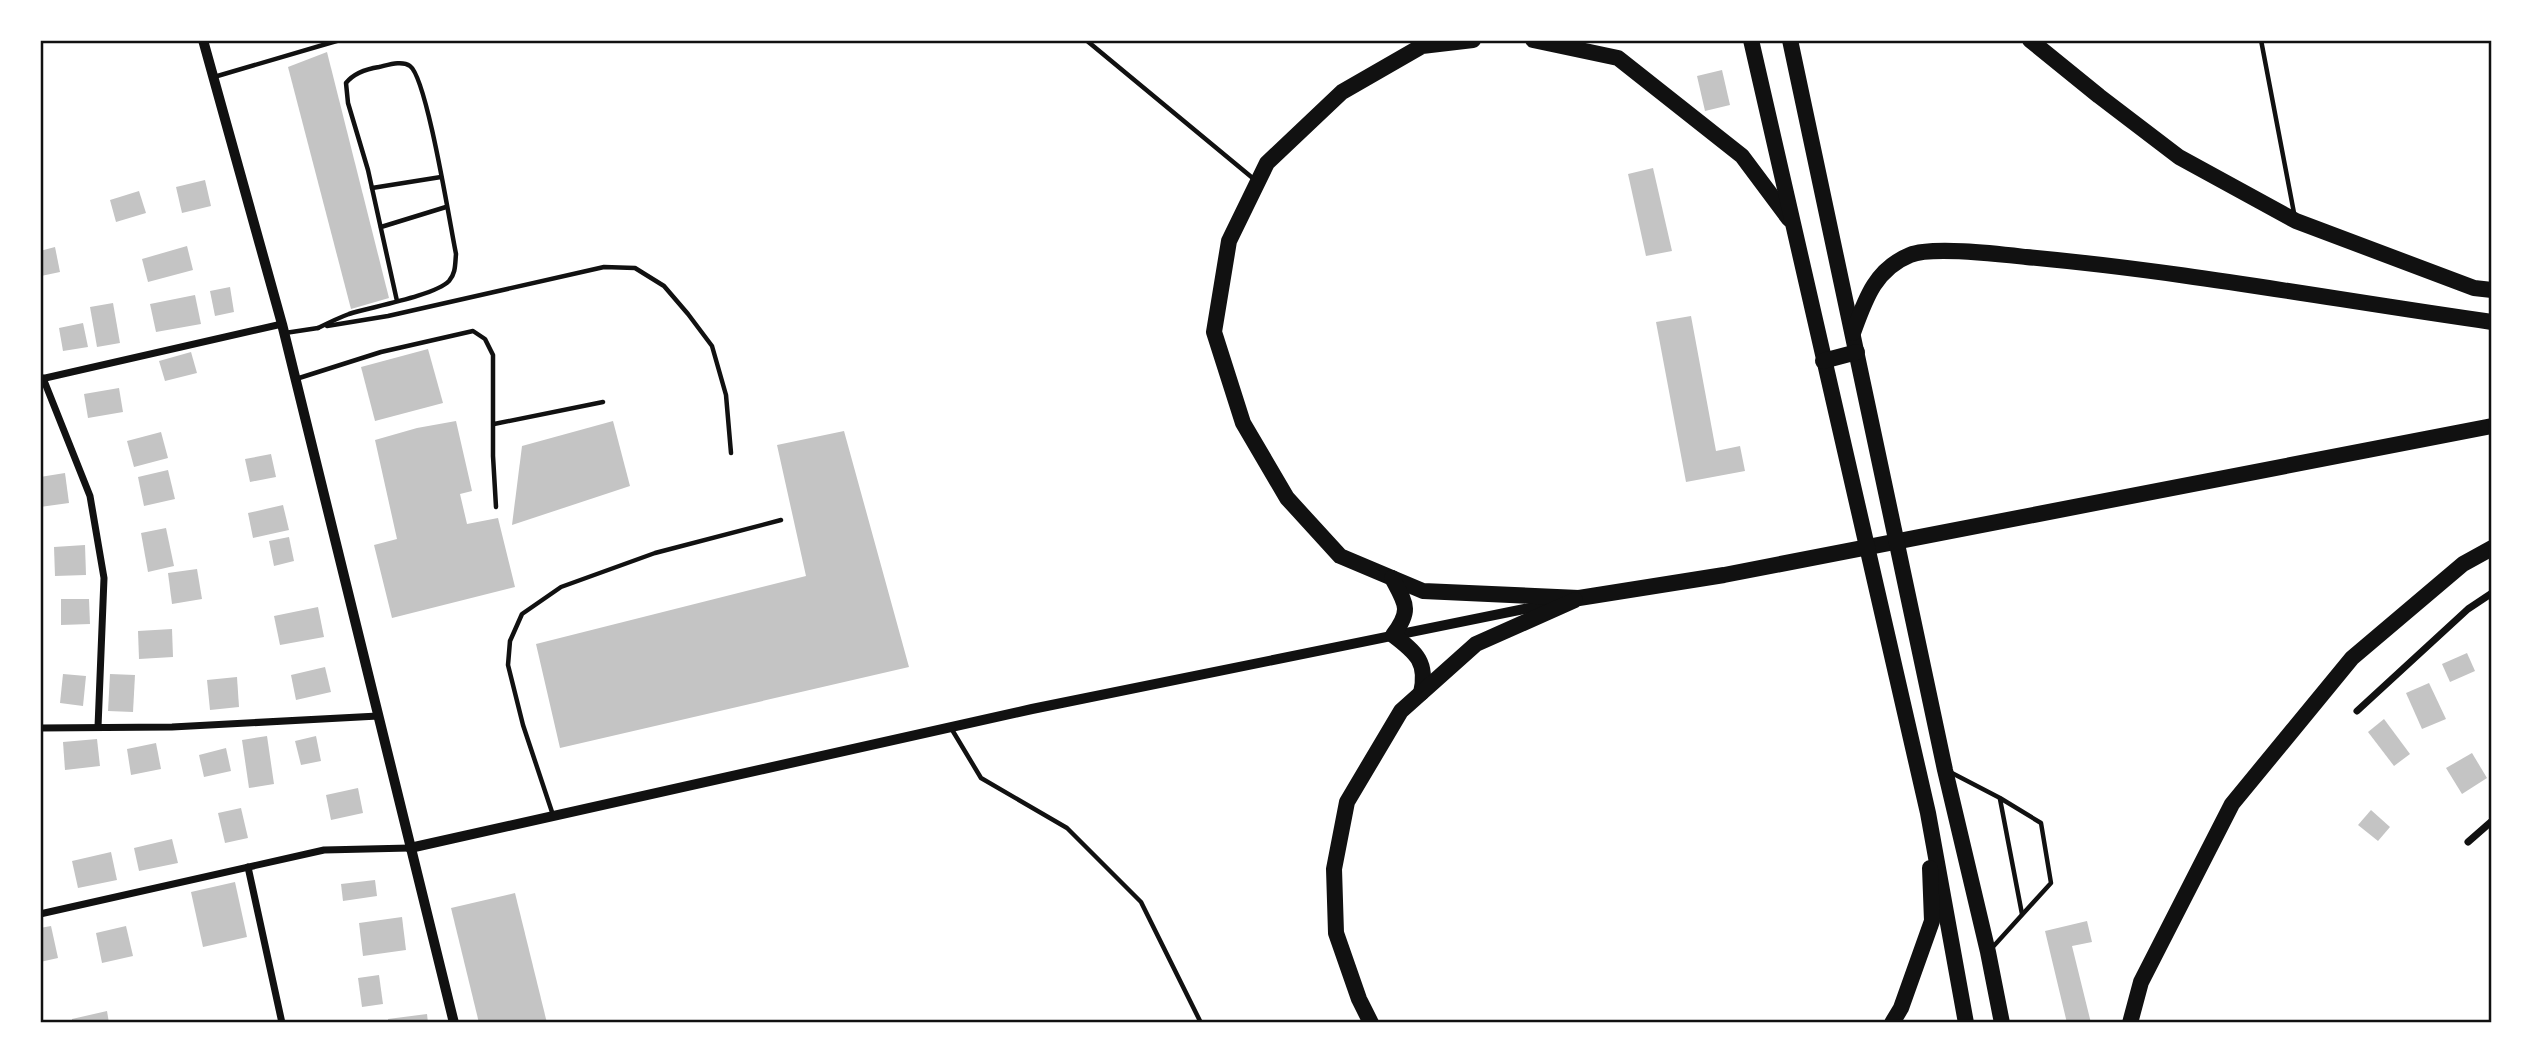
<svg xmlns="http://www.w3.org/2000/svg" width="2532" height="1063" font-family="'Times New Roman',serif">
	<rect width="100%" height="100%" fill="#fff"/>
	<g fill="#c4c4c4">
		<path d="M327,52l62,246 -38,11 -63,-242z"/>
		<path d="M1722,70l8,35 -25,6 -8,-35z"/>
		<path d="M1653,168l19,83 -26,5 -18,-82z"/>
		<path d="M205,180l6,26 -29,7 -6,-26z"/>
		<path d="M139,191l7,22 -30,9 -6,-22z"/>
		<path d="M187,246l6,24 -45,12 -6,-23z"/>
		<path d="M55,247l5,25 -19,4 -1,-25z"/>
		<path d="M230,287l4,25 -19,4 -5,-25z"/>
		<path d="M195,295l6,29 -45,8 -6,-28z"/>
		<path d="M113,303l7,40 -23,4 -7,-40z"/>
		<path d="M1691,316l25,135 24,-5 5,25 -59,11 -30,-160z"/>
		<path d="M83,323l5,24 -25,4 -4,-23z"/>
		<path d="M428,349l15,54 -68,18 -14,-54z"/>
		<path d="M191,352l6,21 -32,8 -6,-20z"/>
		<path d="M119,388l4,24 -35,6 -4,-24z"/>
		<path d="M456,421l16,70 -12,3 7,30 31,-6 17,69 -123,31 -18,-73 23,-6 -22,-99 42,-12z"/>
		<path d="M613,421l17,65 -118,39 10,-79z"/>
		<path d="M844,431l65,236 -349,81 -24,-104 270,-68 -29,-131z"/>
		<path d="M161,432l7,26 -34,9 -7,-26z"/>
		<path d="M271,454l5,23 -26,5 -5,-23z"/>
		<path d="M168,470l7,29 -31,7 -6,-29z"/>
		<path d="M65,473l4,30 -29,4v-30z"/>
		<path d="M283,505l6,25 -36,8 -5,-25z"/>
		<path d="M166,528l8,38 -26,6 -7,-39z"/>
		<path d="M289,537l5,24 -20,5 -5,-25z"/>
		<path d="M85,545l1,30 -31,1 -1,-29z"/>
		<path d="M197,569l5,30 -30,5 -4,-31z"/>
		<path d="M61,599h28l1,25 -29,1z"/>
		<path d="M318,607l6,30 -44,8 -6,-29z"/>
		<path d="M172,629l1,28 -34,2 -1,-28z"/>
		<path d="M2467,653l8,18 -25,11 -8,-18z"/>
		<path d="M325,667l6,25 -35,8 -5,-25z"/>
		<path d="M63,674l23,2 -3,30 -23,-3z"/>
		<path d="M110,674l25,1 -2,37 -25,-1z"/>
		<path d="M237,677l2,30 -29,3 -3,-30z"/>
		<path d="M2429,683l17,36 -24,10 -16,-36z"/>
		<path d="M2384,719l26,35 -16,12 -26,-34z"/>
		<path d="M267,736l7,48 -25,4 -7,-48z"/>
		<path d="M316,736l5,25 -20,4 -6,-24z"/>
		<path d="M97,739l3,27 -35,4 -2,-28z"/>
		<path d="M156,743l5,26 -30,6 -4,-26z"/>
		<path d="M226,748l5,23 -27,6 -5,-22z"/>
		<path d="M2472,753l15,25 -25,16 -16,-26z"/>
		<path d="M358,788l5,25 -32,7 -5,-25z"/>
		<path d="M241,808l7,30 -23,5 -7,-30z"/>
		<path d="M2371,810l19,17 -12,14 -20,-16z"/>
		<path d="M172,839l6,24 -39,8 -5,-23z"/>
		<path d="M111,852l6,28 -39,8 -6,-27z"/>
		<path d="M375,880l2,16 -34,5 -2,-17z"/>
		<path d="M235,882l12,55 -44,10 -12,-55z"/>
		<path d="M515,893l32,130h-68l-28,-115z"/>
		<path d="M402,917l4,33 -43,6 -4,-33z"/>
		<path d="M2087,921l5,21 -20,4 19,77h-24l-22,-92z"/>
		<path d="M51,926l7,32 -18,4v-34z"/>
		<path d="M126,926l7,30 -31,7 -6,-30z"/>
		<path d="M379,975l4,29 -21,3 -4,-29z"/>
		<path d="M107,1011l2,12h-37v-4z"/>
		<path d="M427,1014l1,9h-40v-4z"/>
	</g>
	<g fill="none" stroke-linecap="round" stroke-linejoin="round">
		<g stroke="#111" stroke-width="4.5">
			<path d="M1086,40l169,140"/>
			<path d="M2261,40l33,173"/>
			<path d="M214,77l126,-37"/>
			<path d="M372,188l69,-11"/>
			<path d="M381,227l65,-20"/>
			<path d="M327,326l61,-10 216,-49 31,1 29,18 24,28 24,32 14,49 5,58"/>
			<path d="M318,328c10,-5 20,-10 31,-14 22,-7 85,-18 100,-33 7,-8 6,-17 7,-27 -6,-29 -29,-176 -46,-188 -8,-6 -22,-1 -31,1 -13,2 -25,6 -33,16l2,20 20,67 29,131"/>
			<path d="M285,333l33,-5"/>
			<path d="M296,379l85,-27 92,-21 12,8 8,16v101l3,51"/>
			<path d="M494,424l109,-22"/>
			<path d="M951,728l30,50 86,50 74,74 60,121"/>
			<path d="M1950,772l50,26 41,25 10,60 -60,66"/>
			<path d="M2000,799l22,115"/>
			<path d="M553,815l-30,-90 -15,-60 2,-24 12,-27 39,-27 94,-34 126,-33"/>
		</g>
		<g stroke="#111" stroke-width="7">
			<path d="M43,378l47,118 14,82 -6,149"/>
			<path d="M41,379l241,-55"/>
			<path d="M2357,711l111,-102 24,-16"/>
			<path d="M40,728l132,-1 206,-11"/>
			<path d="M2468,842l24,-21"/>
			<path d="M248,867l34,156"/>
			<path d="M40,914l284,-64 86,-2"/>
		</g>
		<g stroke="#111" stroke-width="10">
			<path d="M203,40l79,284 172,699"/>
			<path d="M410,848l622,-139 527,-107"/>
		</g>
		<g stroke="#111" stroke-width="16">
			<path d="M1473,40l-51,6 -80,46 -75,71 -38,78 -15,91 29,91 44,75 53,58 83,35 156,7 145,-23 768,-149"/>
			<path d="M1533,40l85,18 124,98 47,63"/>
			<path d="M1751,40l177,773 38,210"/>
			<path d="M1790,40l155,730 43,182 14,71"/>
			<path d="M2030,40l69,56 80,61 117,64 178,67 18,2"/>
			<path d="M1853,333c12,-33 22,-64 57,-78 22,-9 89,-1 116,2 156,14 310,43 466,65"/>
			<path d="M1823,361l34,-9"/>
			<path d="M1392,578c14,26 20,32 1,57 24,18 35,28 28,58"/>
			<path d="M1371,1023l-12,-24 -23,-66 -2,-64 13,-67 54,-91 75,-67 99,-44"/>
			<path d="M1892,1023l9,-15 31,-87 -2,-53"/>
			<path d="M2130,1023l11,-41 91,-178 120,-146 111,-94 29,-16"/>
		</g>
	</g>
	<rect width="2532" height="1063" fill="none" stroke="#ffffff" stroke-width="84"/>
	<rect x="42" y="42" width="2448" height="979" fill="none" stroke="#111" stroke-width="2.5"/>
</svg>
